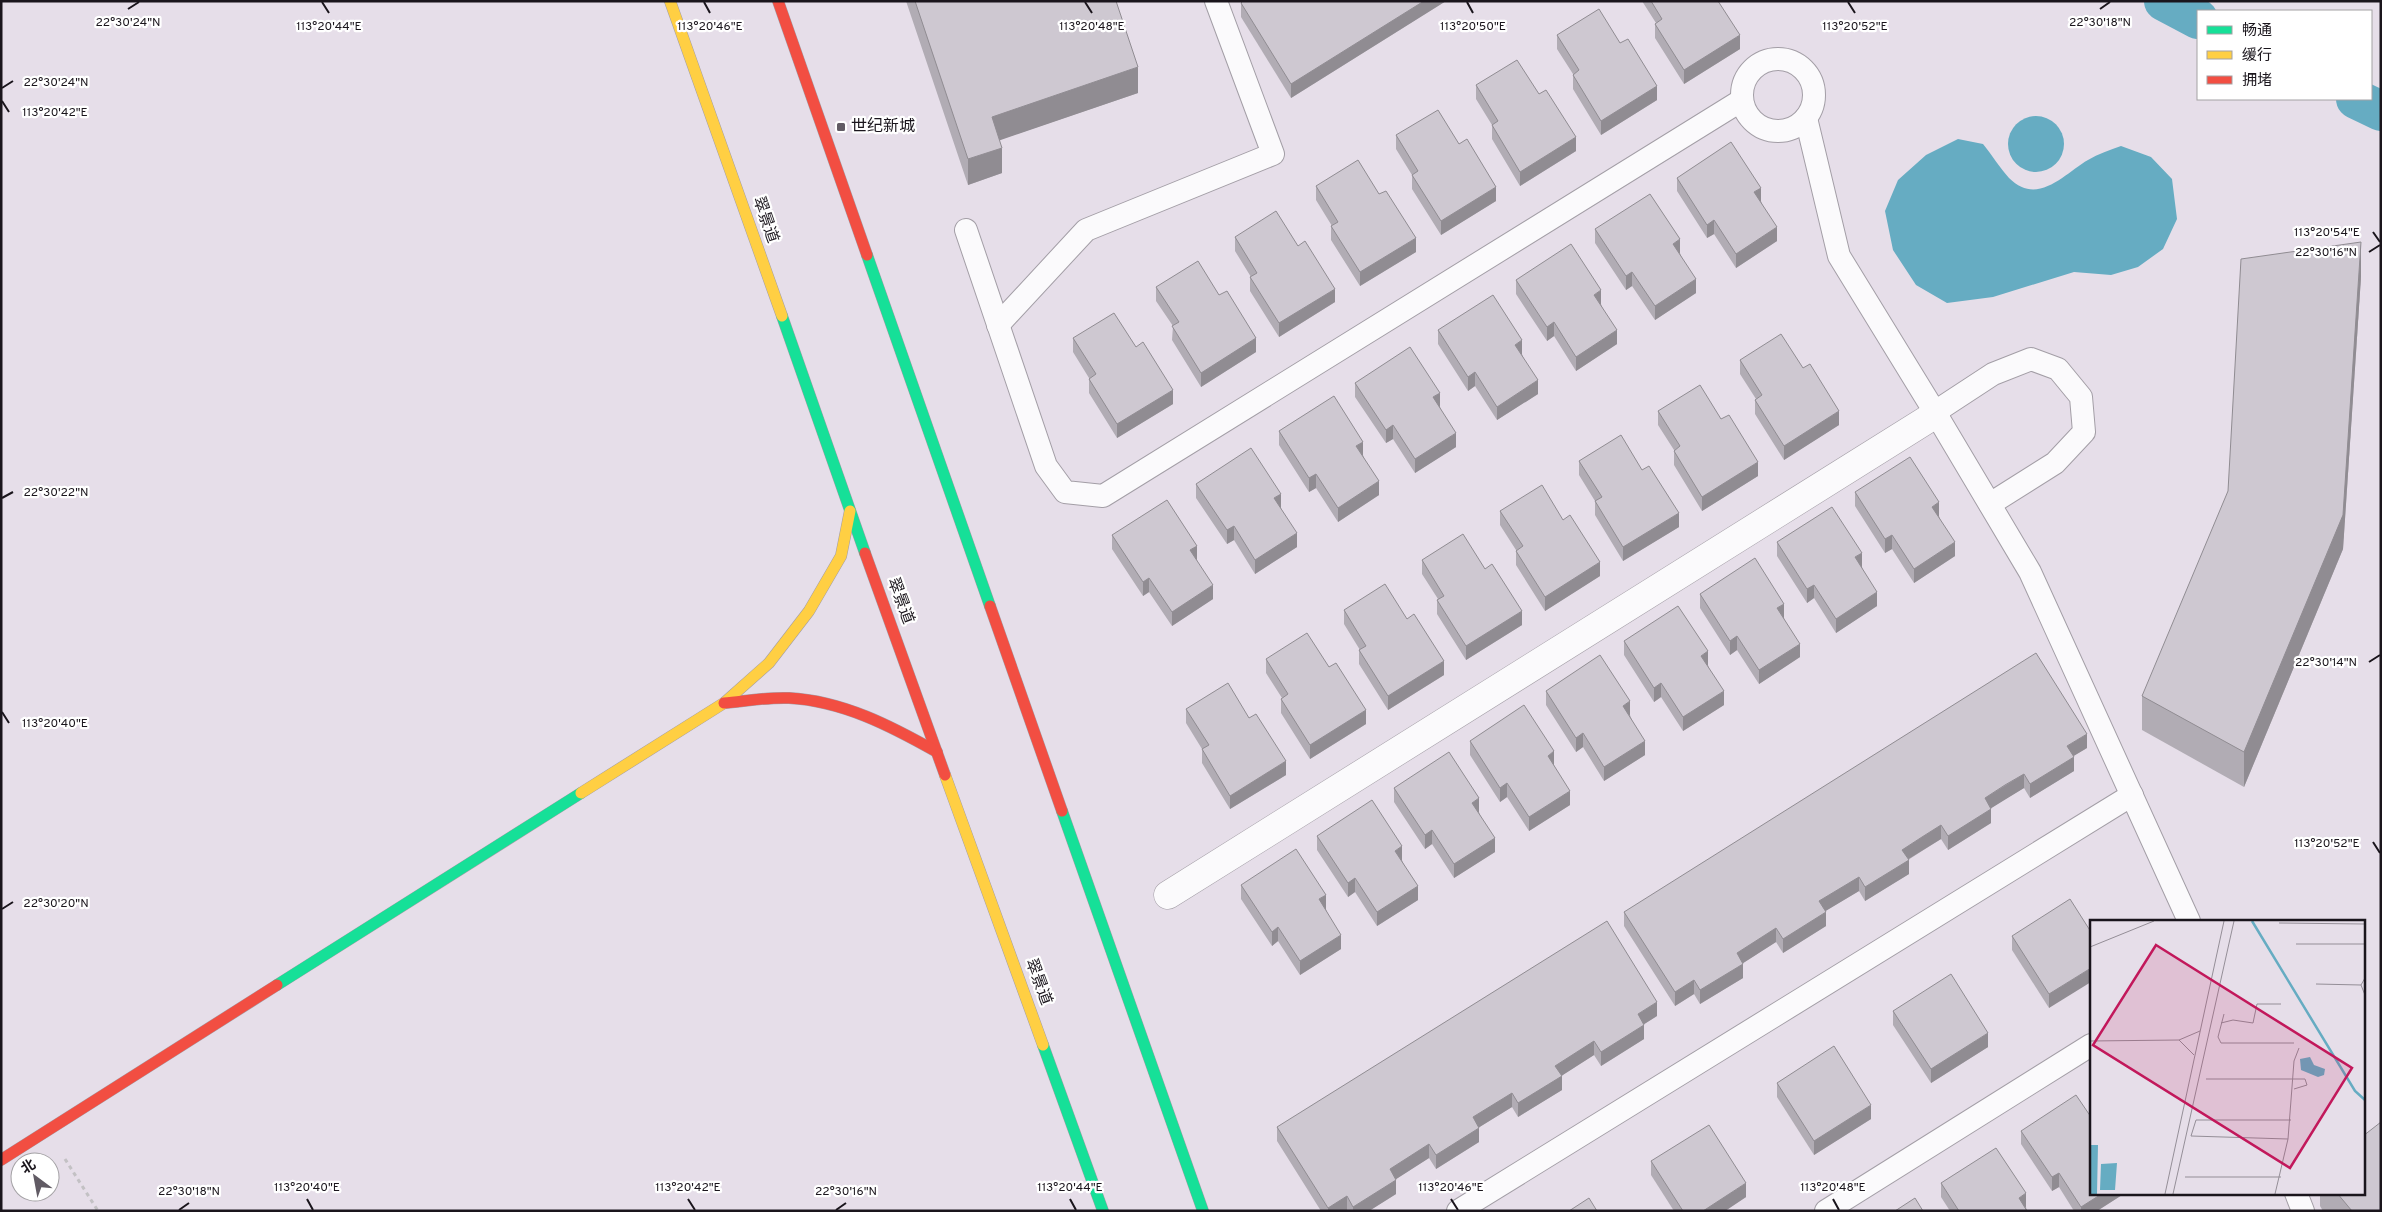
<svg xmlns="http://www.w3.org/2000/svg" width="2382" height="1212" font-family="Overpass,'Noto Sans SC',sans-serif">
	<rect width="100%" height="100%" fill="#e6dee9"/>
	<g fill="#66acc2">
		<circle cx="2036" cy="144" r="28"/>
		<path d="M1958,139l25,5c9,11 17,24 26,34 29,29 56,-5 79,-18 10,-6 22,-10 33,-14l30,11 21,22 5,40 -14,30 -25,18 -27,8 -37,-3 -81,25 -46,6 -31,-18 -23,-35 -8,-39 13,-31 28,-25z"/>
	</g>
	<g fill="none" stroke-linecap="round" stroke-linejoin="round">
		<g stroke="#66acc2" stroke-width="40">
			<path d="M2164,1l34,18"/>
			<path d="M2356,99l25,12"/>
		</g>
		<g stroke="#a39ea6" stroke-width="24">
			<g id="lane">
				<circle cx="1778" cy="95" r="36"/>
				<path d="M1806,118l33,138 97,158 94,158 159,349"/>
				<path d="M966,230l80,236 19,26 38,4 639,-396"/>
				<path d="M998,325l88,-95 187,-76 -57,-153"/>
				<path d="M1935,412l58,-38 38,-15 27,10 23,28 3,35 -29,31 -65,41"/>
				<path d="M2296,1193l7,18"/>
				<path d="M1458,1211l674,-416"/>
				<path d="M1826,1211l265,-166"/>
			</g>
		</g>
		<g stroke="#a39ea6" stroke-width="29">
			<path id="street" d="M1168,895l768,-481"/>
		</g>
		<g stroke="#a39ea6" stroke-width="12">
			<g id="fast">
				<path d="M867,255l123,351"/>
				<path d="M782,316l83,237"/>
				<path d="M1062,811l141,400"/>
				<path d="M277,985l304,-192"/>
				<path d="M1043,1045l60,166"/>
			</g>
		</g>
		<g stroke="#a39ea6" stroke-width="12">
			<g id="slow">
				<path d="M670,1l112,315"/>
				<path d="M945,775l98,270"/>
				<path d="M581,793l143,-90 45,-40 40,-52 32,-55 9,-45"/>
			</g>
		</g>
		<g stroke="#a39ea6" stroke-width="12">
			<g id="jam">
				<path d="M778,1l89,254"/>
				<path d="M865,553l80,222"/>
				<path d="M990,606l72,205"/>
				<path d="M724,703c22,-2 44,-6 65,-5 54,3 102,28 148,54"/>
				<path d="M1,1160l276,-175"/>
			</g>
		</g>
		<path stroke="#c3c1c4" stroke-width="3" stroke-dasharray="4 4" stroke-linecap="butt" d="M65,1159l33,52"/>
		<use href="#lane" stroke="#fbfafc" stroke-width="22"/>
		<use href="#street" stroke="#fbfafc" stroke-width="28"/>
		<use href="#fast" stroke="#16e098" stroke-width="11"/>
		<use href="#slow" stroke="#ffcf43" stroke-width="11"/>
		<use href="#jam" stroke="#f24e42" stroke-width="11"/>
	</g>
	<g fill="#b1acb4">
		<path d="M906,1h210l22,92 -139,47 3,33 -34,12z"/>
		<path d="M1243,1h203l-155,97 -50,-81v-14z"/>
		<path d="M1642,1h76l22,48 -56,35 -29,-46v-14l1,-1z"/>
		<path d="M1557,35l63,8 37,57 -56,35 -28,-46v-15l-16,-25z"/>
		<path d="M1476,85l63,9 37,57 -56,35 -28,-47v-14l-16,-26z"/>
		<path d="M1396,135l63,9 37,57 -55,34 -29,-46v-14l-16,-26z"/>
		<path d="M1677,178l84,23 16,40 -41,27 -22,-34 -7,4 -30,-47z"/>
		<path d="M1316,186l100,66 -56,34 -29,-46v-14h1l-16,-26z"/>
		<path d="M1595,229l85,24 16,40 -41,27 -23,-34 -6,4 -31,-47z"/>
		<path d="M1235,237l63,9 37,56 -56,35 -29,-46v-14h1l-16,-26z"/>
		<path d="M2361,277l-18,272 -99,238 -102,-57v-34z"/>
		<path d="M1516,280l85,24 16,40 -41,27 -22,-35 -7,5 -31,-47z"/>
		<path d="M1156,287l63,8 37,57 -55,35 -29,-47 1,-14 -17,-25z"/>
		<path d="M1438,330l84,24 16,40 -41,26 -22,-34 -7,5 -30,-47z"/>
		<path d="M1073,338l63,9 37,57 -56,34 -28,-45v-15l-16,-26z"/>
		<path d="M1740,360l99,65 -55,35 -29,-46v-14l1,-1 -16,-25z"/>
		<path d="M1355,383l85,24 16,40 -41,26 -22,-34 -7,4 -31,-46z"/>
		<path d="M1658,411l63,8 37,57 -56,35 -28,-46v-15l-16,-25z"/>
		<path d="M1279,431l84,24 16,40 -41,27 -22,-34 -7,4 -30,-47z"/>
		<path d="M1579,461l100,66 -56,34 -28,-46v-14l-16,-26z"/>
		<path d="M1196,484l85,24 16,39 -42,27 -21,-34 -7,4 -31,-46z"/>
		<path d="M1855,492l84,24 16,40 -41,27 -22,-34 -7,4 -30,-47z"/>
		<path d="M1500,511l63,9 37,56 -55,35 -29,-46v-15l-16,-25z"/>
		<path d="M1112,535l85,25 16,39 -41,27 -23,-34 -6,4 -31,-47z"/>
		<path d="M1777,542l85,25 15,39 -41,27 -22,-35 -7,5 -30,-47z"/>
		<path d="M1422,560l63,9 37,56 -56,35 -29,-46v-14l1,-1 -16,-25z"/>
		<path d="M1700,594l84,24 16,39 -41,27 -22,-34 -7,5 -30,-47z"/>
		<path d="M1344,610l63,9 37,56 -56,35 -29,-46v-14h1l-16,-26z"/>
		<path d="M1624,641l84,24 16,40 -41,26 -22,-34 -7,5 -30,-47z"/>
		<path d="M1266,659l63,8 37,57 -56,35 -29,-46v-14l1,-1 -16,-25z"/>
		<path d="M1546,691l84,24 15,40 -41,26 -21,-34 -7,5 -30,-47z"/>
		<path d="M1186,709l100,66 -56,34 -28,-46v-14l-16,-26z"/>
		<path d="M1470,741l84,24 16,40 -41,26 -22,-34 -7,5 -30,-47z"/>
		<path d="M2087,748l-14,8 1,15 -44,27 -6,-10 -19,11 -14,9v15l-43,27 -7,-11 -19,12 -14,9 1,14 -44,27 -6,-10 -34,20 1,15 -43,27 -7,-11 -33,21v15l-43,26 -6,-10 -19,12 -51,-80v-14z"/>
		<path d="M1394,788l85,24 16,40 -41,26 -22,-34 -7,5 -31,-47z"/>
		<path d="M1317,836l85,24 16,40 -41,26 -22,-34 -7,5 -31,-47z"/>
		<path d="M1241,885l85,24 15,40 -41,26 -22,-34 -6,5 -31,-47z"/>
		<path d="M2091,932l-42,76 -37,-58v-14z"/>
		<path d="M1893,1011l95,36 -57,36 -38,-58z"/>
		<path d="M1657,1016l-13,8v15l-43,27 -7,-11 -33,21 1,14 -44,27 -6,-10 -34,21 1,14 -43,27 -7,-11 -33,21v15l-27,17h-22v-1l-2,1h-24l-44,-70v-14z"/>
		<path d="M1777,1083l94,36 -57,36 -37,-58z"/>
		<path d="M2021,1131l70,62h31v2l-25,16h-23l-15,-24 -7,4 -31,-47z"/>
		<path d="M1651,1161l95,36 -21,14h-51l-23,-36z"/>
		<path d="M1941,1183l85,24 1,4h-77l-9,-14z"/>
		<path d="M2320,1193h43l18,18h-58l-3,-5z"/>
	</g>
	<g fill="#908c92">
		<path d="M1424,1h22l-155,97v-14z"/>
		<path d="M1740,35v14l-56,35v-14z"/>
		<path d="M1138,67v26l-146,50v-26z"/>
		<path d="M1657,86v14l-56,35v-14z"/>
		<path d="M1576,137v14l-56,35v-14z"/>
		<path d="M1002,148v25l-34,12v-26z"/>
		<path d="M1496,187v14l-55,34v-14z"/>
		<path d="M1761,188v13l-7,5v-14z"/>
		<path d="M1714,220v14l-7,4v-13z"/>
		<path d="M1777,227v14l-41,27v-14z"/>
		<path d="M1416,238v14l-56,34v-14z"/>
		<path d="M1680,239v14l-7,5v-14z"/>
		<path d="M2361,242v35l-18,272 -99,238v-35z"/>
		<path d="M1632,272v14l-6,4v-14z"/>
		<path d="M1696,279v14l-41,27v-14z"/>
		<path d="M1335,289v13l-56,35v-14z"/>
		<path d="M1601,290v14l-7,5v-14z"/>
		<path d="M1554,322v14l-7,5v-14z"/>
		<path d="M1617,330v14l-41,27v-14z"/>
		<path d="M1256,338v14l-55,35v-14z"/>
		<path d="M1522,340v14l-7,5v-14z"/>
		<path d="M1475,372v14l-7,5v-14z"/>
		<path d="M1538,380v14l-41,26v-13z"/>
		<path d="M1173,390v14l-56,34v-14z"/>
		<path d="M1440,393v14l-7,4v-14z"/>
		<path d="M1839,411v14l-55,35v-14z"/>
		<path d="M1393,425v14l-7,4v-13z"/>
		<path d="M1456,433v14l-41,26v-14z"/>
		<path d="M1363,442v13l-7,5v-14z"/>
		<path d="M1758,462v14l-56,35v-14z"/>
		<path d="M1316,474v14l-7,4v-14z"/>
		<path d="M1379,481v14l-41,27v-14z"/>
		<path d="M1281,494v14l-7,4v-14z"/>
		<path d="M1939,502v14l-7,5v-14z"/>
		<path d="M1679,513v14l-56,34v-14z"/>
		<path d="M1234,526v14l-7,4v-14z"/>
		<path d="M1297,533v14l-42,27v-14z"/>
		<path d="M1892,535v14l-7,4v-14z"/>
		<path d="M1955,542v14l-41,27v-14z"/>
		<path d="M1197,546v14l-7,4v-14z"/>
		<path d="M1862,553v14l-7,4v-14z"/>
		<path d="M1600,562v14l-55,35v-14z"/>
		<path d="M1149,578v14l-6,4v-14z"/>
		<path d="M1213,585v14l-41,27v-14z"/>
		<path d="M1814,585v13l-7,5v-14z"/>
		<path d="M1877,592v14l-41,27v-14z"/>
		<path d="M1784,604v14l-7,4v-14z"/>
		<path d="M1522,611v14l-56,35v-14z"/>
		<path d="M1737,636v14l-7,5v-14z"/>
		<path d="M1800,644v13l-41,27v-14z"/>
		<path d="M1708,651v14l-7,5v-14z"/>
		<path d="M1444,661v14l-56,35v-14z"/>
		<path d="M1661,683v14l-7,5v-14z"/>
		<path d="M1724,691v14l-41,26v-14z"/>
		<path d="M1630,701v14l-7,5v-14z"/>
		<path d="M1366,710v14l-56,35v-14z"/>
		<path d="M1583,733v14l-7,5v-14z"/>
		<path d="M2087,734v14l-20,12v-14z"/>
		<path d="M1645,741v14l-41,26v-14z"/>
		<path d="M1554,751v14l-6,5v-14z"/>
		<path d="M2074,757v14l-44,27v-14z"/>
		<path d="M1286,761v14l-56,34v-13z"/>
		<path d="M2024,774v14l-39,24v-14z"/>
		<path d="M1507,783v14l-7,5v-14z"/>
		<path d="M1570,791v14l-41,26v-14z"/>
		<path d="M1479,798v14l-7,5v-14z"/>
		<path d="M1991,809v14l-43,27v-14z"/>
		<path d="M1941,825v14l-39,24v-13z"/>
		<path d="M1432,830v14l-7,5v-14z"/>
		<path d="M1495,838v14l-41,26v-14z"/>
		<path d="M1402,846v14l-7,5v-14z"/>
		<path d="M1909,860v14l-44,27v-14z"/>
		<path d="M1859,877v14l-40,24v-14z"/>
		<path d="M1355,878v14l-7,5v-14z"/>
		<path d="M1418,886v14l-41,26v-14z"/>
		<path d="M1326,895v14l-7,4v-14z"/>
		<path d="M1826,912v14l-43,27v-14z"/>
		<path d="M1278,927v14l-6,5v-14z"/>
		<path d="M1776,928v14l-39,25v-14z"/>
		<path d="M1341,935v14l-41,26v-14z"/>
		<path d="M1743,964v14l-43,26v-14z"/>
		<path d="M2091,968v14l-42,26v-14z"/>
		<path d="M1694,980v14l-19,12v-14z"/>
		<path d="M1657,1002v14l-19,12v-14z"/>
		<path d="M1644,1025v14l-43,27v-14z"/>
		<path d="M1988,1033v14l-57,36v-14z"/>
		<path d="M1594,1041v14l-39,25v-14z"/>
		<path d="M1562,1076v14l-44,27v-14z"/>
		<path d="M1512,1093v14l-39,24v-14z"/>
		<path d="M1871,1105v14l-57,36v-14z"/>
		<path d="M1479,1128v14l-43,27v-14z"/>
		<path d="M1429,1144v14l-39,25v-14z"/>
		<path d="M2059,1173v14l-7,4v-14z"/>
		<path d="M1396,1180v14l-27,17h-16v-4z"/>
		<path d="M1746,1183v14l-21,14h-22z"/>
		<path d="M2026,1193v14l-6,4 -1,-13z"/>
		<path d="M2103,1193h19v2l-25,16h-16v-4z"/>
		<path d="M1347,1196v14l-2,1h-17v-3z"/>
	</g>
	<g fill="#cec8d1" stroke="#908c92">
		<path d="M915,1h201l22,66 -146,50 10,31 -34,11z"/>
		<path d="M1243,1h181l-133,83 -50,-81z"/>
		<path d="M1651,1h67l22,34 -56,35 -29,-46 7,-5z"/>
		<path d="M1599,9l21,34 8,-4 29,47 -56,35 -28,-46 6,-5 -22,-35z"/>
		<path d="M1517,60l22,34 7,-4 30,47 -56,35 -28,-47 6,-4 -22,-36z"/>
		<path d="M1438,110l21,34 8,-5 29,48 -55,34 -29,-46 6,-4 -22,-36z"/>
		<path d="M1731,142l30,46 -7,4 23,35 -41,27 -22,-34 -7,5 -30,-47z"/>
		<path d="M1358,160l21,34 7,-3 30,47 -56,34 -29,-46 7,-4 -22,-36z"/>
		<path d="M1650,194l30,45 -7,5 23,35 -41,27 -23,-34 -6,4 -31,-47z"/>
		<path d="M1276,211l22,35 7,-5 30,48 -56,34 -29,-46 7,-4 -22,-36z"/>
		<path d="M2361,242l-18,273 -99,237 -102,-56 86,-205 13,-232z"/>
		<path d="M1571,244l30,46 -7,5 23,35 -41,27 -22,-35 -7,5 -31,-47z"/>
		<path d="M1198,261l21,34 8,-4 29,47 -55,35 -29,-47 7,-4 -23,-35z"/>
		<path d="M1493,295l29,45 -7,5 23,35 -41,27 -22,-35 -7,5 -30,-47z"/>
		<path d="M1114,313l22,34 7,-5 30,48 -56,34 -28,-45 7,-5 -23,-36z"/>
		<path d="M1781,334l22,34 7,-4 29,47 -55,35 -29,-46 7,-5 -22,-35z"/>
		<path d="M1410,347l30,46 -7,4 23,36 -41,26 -22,-34 -7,5 -31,-47z"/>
		<path d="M1700,385l21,34 8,-4 29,47 -56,35 -28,-46 6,-5 -22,-35z"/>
		<path d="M1334,396l29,46 -7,4 23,35 -41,27 -22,-34 -7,4 -30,-47z"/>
		<path d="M1621,435l21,35 7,-4 30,47 -56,34 -28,-46 7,-4 -23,-36z"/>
		<path d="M1251,448l30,46 -7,4 23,35 -42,27 -21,-34 -7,4 -31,-46z"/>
		<path d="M1910,457l29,45 -7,5 23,35 -41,27 -22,-34 -7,4 -30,-47z"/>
		<path d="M1542,485l21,35 7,-5 30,47 -55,35 -29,-46 7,-5 -23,-35z"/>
		<path d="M1167,500l30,46 -7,4 23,35 -41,27 -23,-34 -6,4 -31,-47z"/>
		<path d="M1832,507l30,46 -7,4 22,35 -41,27 -22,-34 -7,4 -30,-47z"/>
		<path d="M1463,534l22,35 7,-5 30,47 -56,35 -29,-46 7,-4 -22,-36z"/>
		<path d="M1755,558l29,46 -7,4 23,36 -41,26 -22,-34 -7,5 -30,-47z"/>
		<path d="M1385,584l22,35 7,-5 30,47 -56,35 -29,-46 7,-4 -22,-36z"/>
		<path d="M1678,606l30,45 -7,5 23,35 -41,26 -22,-34 -7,5 -30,-47z"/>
		<path d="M1307,633l22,34 7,-4 30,47 -56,35 -29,-46 7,-5 -22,-35z"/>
		<path d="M2036,653l51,81 -20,12 7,11 -44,27 -6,-10 -19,11 -20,13 6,11 -43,27 -7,-11 -19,12 -20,13 7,10 -44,27 -6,-10 -40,24 7,11 -43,27 -7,-11 -39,25 6,11 -43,26 -6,-10 -19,12 -51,-80z"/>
		<path d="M1600,655l30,46 -7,5 22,35 -41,26 -21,-34 -7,5 -30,-47z"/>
		<path d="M1228,683l21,35 7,-4 30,47 -56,35 -28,-47 7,-4 -23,-36z"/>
		<path d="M1524,705l30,46 -6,5 22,35 -41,26 -22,-34 -7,5 -30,-47z"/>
		<path d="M1449,752l30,46 -7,5 23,35 -41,26 -22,-34 -7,5 -31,-47z"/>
		<path d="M1372,800l30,46 -7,5 23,35 -41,26 -22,-34 -7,5 -31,-47z"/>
		<path d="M1296,849l30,46 -7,4 22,36 -41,26 -22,-34 -6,5 -31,-47z"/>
		<path d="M2070,899l21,33v36l-42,26 -37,-58z"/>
		<path d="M1607,921l50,81 -19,12 6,11 -43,27 -7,-11 -39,25 7,10 -44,27 -6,-10 -39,24 6,11 -43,27 -7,-11 -39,25 6,11 -43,27 -6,-11 -19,12 -51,-81z"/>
		<path d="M1951,974l37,59 -57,36 -38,-58z"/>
		<path d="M1834,1046l37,59 -57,36 -37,-58z"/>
		<path d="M2076,1095l15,22v76h12l-22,14 -22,-34 -7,4 -31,-46z"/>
		<path d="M2381,1122v89h-29l-15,-18h26v-57z"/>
		<path d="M1709,1125l37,58 -43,28h-20l-32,-50z"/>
		<path d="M1996,1148l30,45 -7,5 8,13h-68l-18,-28z"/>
		<path d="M1589,1198l8,13h-28z"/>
		<path d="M1915,1198l8,13h-28z"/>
	</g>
	<path fill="none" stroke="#1a151c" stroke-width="2" d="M322,2l7,11M704,2l6,11M1085,2l7,11M1467,2l6,11M1848,2l7,11M128,9l11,-7M2100,9l10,-7M2,88l11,-7M2,101l7,11M2373,232l7,10M2369,252l11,-7M2,498l11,-6M2369,662l11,-7M2,712l7,11M2373,842l7,11M2,909l11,-7M307,1199l6,11M688,1199l7,11M1070,1199l6,11M1451,1199l7,11M1833,1199l6,11M179,1210l10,-7M836,1210l10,-7"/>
	<rect fill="#615b64" stroke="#fff" stroke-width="2" x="836" y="122" width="10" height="10" rx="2.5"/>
	<g text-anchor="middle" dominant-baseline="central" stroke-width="4.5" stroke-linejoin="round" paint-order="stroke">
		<g font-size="16" fill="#1a151c" stroke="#fff" text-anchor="start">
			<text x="851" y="127">世纪新城</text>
		</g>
		<g font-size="16" fill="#1a151c" stroke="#fff">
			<text transform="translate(765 220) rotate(71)">翠景道</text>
			<text transform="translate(900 601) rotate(70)">翠景道</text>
			<text transform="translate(1038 982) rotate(70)">翠景道</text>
		</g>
	</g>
	<g transform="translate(2090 920)">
		<rect width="275" height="275" fill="#e6dee9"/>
		<path d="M220,137l4,8 11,4 -1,6 -6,2 -17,-7 -1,-11zM0,225h8l-1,49h-7zM27,243l-2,27h-15l1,-26z" fill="#66acc2"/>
		<path fill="none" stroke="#66acc2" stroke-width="2.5" d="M162,1l103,170 10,9"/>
		<path fill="none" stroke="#948e97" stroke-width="1" d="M189,3l86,1M206,24h69M0,27l64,-26M275,58l-4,7 4,10M226,64l45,1M134,94l-6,23 3,6h73M131,103l12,-3 20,3 4,-19h24M89,120l15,15M0,121l89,-1 21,-9M116,159h88M204,169l13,-4 -2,-6h-11M198,219l-97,-3 5,-16h95M95,257h96M75,274l59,-273M83,274l61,-273M185,274l13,-55 6,-78 5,-13"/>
		<path fill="#c2185b" fill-opacity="0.15" stroke="#c2185b" stroke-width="2.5" d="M66,25l196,123 -62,100 -197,-123z"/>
		<rect width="275" height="275" fill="none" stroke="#1a151c" stroke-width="2.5"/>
	</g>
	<g font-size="12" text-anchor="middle" fill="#1a151c" stroke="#fff" stroke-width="4.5" stroke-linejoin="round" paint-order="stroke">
		<text x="128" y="26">22°30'24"N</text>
		<text x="2100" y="26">22°30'18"N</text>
		<text x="329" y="30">113°20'44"E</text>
		<text x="710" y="30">113°20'46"E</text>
		<text x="1092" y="30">113°20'48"E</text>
		<text x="1473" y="30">113°20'50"E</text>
		<text x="1855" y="30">113°20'52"E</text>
		<text x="56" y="86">22°30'24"N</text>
		<text x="55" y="116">113°20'42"E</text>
		<text x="2327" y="236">113°20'54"E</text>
		<text x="2326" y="256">22°30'16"N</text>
		<text x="56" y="496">22°30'22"N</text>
		<text x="2326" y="666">22°30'14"N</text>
		<text x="55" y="727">113°20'40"E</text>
		<text x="2327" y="847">113°20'52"E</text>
		<text x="56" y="907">22°30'20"N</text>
		<text x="307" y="1191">113°20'40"E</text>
		<text x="688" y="1191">113°20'42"E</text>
		<text x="1070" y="1191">113°20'44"E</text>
		<text x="1451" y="1191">113°20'46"E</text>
		<text x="1833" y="1191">113°20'48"E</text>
		<text x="189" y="1195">22°30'18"N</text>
		<text x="846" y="1195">22°30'16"N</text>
	</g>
	<rect width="2382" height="1212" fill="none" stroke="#1a151c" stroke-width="5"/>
	<rect x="2197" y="10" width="175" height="90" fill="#ffffff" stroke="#a3a1a4"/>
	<rect x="2207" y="26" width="25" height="8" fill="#16e098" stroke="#a3a1a4"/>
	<text x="2242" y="35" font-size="15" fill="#1a151c">畅通</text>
	<rect x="2207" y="51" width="25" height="8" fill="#ffcf43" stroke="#a3a1a4"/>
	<text x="2242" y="60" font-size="15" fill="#1a151c">缓行</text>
	<rect x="2207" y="76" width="25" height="8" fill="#f24e42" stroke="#a3a1a4"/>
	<text x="2242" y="85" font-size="15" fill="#1a151c">拥堵</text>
	<g transform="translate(35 1177) rotate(328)"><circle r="24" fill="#ffffff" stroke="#a3a1a4"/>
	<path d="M0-4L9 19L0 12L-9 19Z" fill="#615b64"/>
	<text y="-8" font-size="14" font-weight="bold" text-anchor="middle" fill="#1a151c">北</text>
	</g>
</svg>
